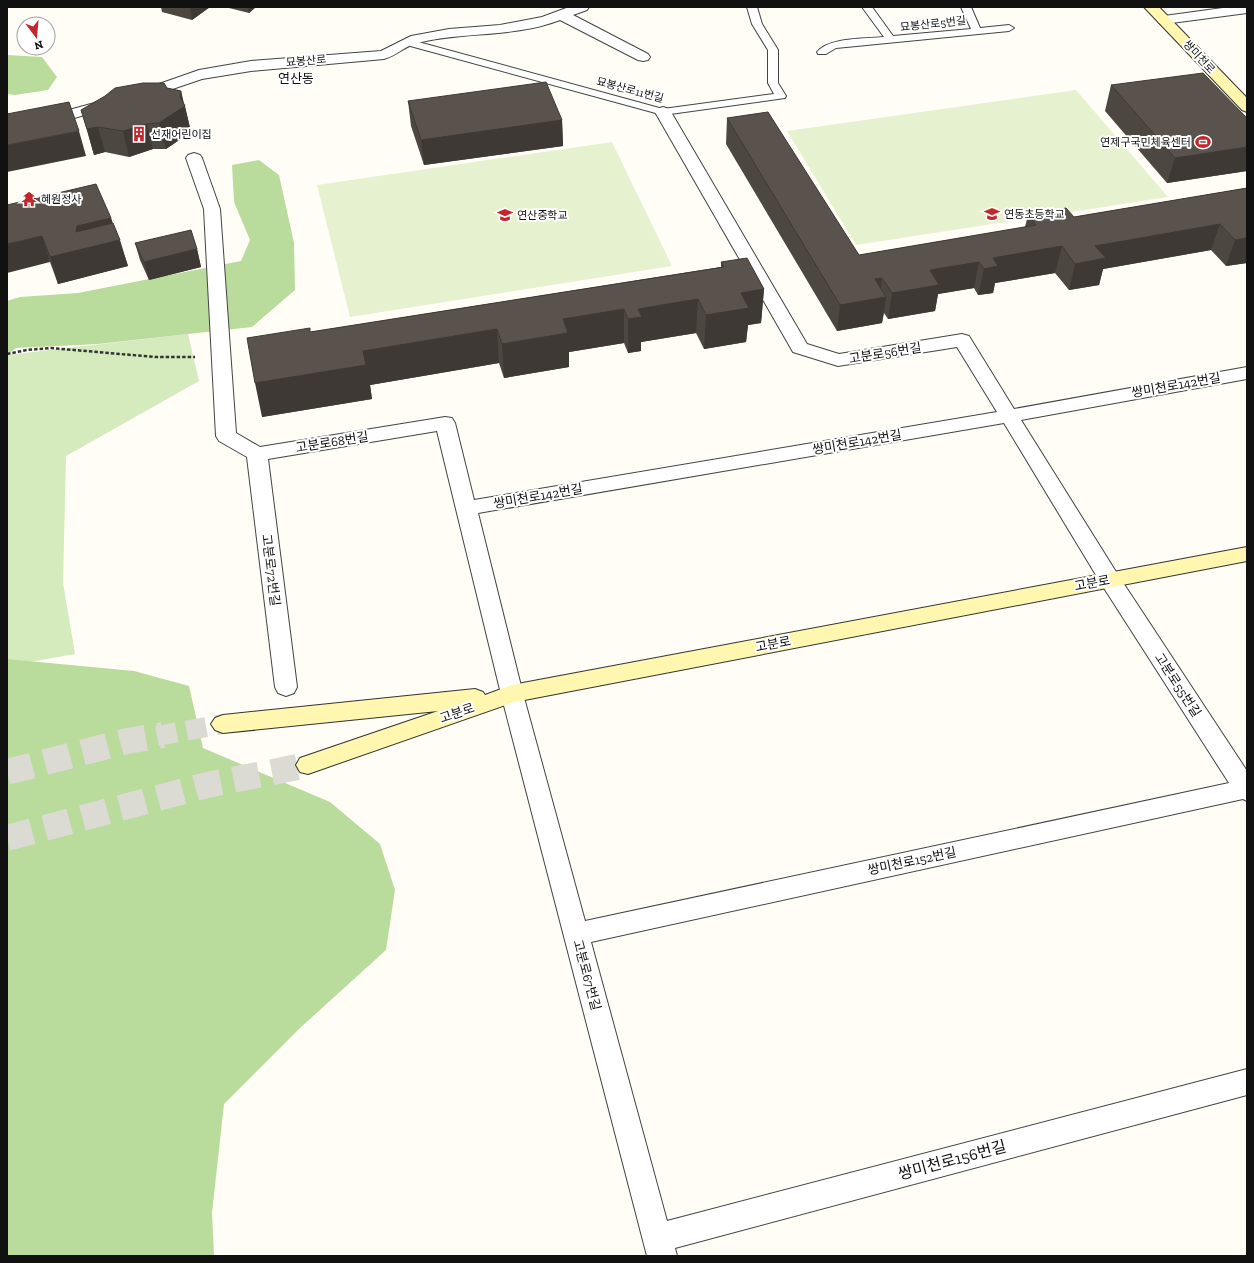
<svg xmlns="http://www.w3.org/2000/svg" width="1254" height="1263" font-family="'Zilla Slab','Noto Sans KR',serif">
	<rect width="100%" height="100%" fill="#fffdf5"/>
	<path fill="#d5ebbd" d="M188,334l11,47 -133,75 -3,127 12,71 -68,12v-311z"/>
	<g fill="#b9dc9c">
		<path d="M7,55l35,2 15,20 -9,13 -33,5 -8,-1z"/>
		<path d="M259,160l20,15 15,68 1,47 -43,37 -154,17 -82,4 -9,7v-54l13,-4 58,-4 163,-32 9,-21 -16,-38 -2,-37z"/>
		<path d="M7,659l127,12 55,15 14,62 127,54 50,42 15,46 -9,60 -86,78 -76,76 -12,109 2,43h-207z"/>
	</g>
	<g fill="#e6f2cf">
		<path d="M1076,90l92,107 -312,48 -69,-114z"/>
		<path d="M612,142l60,124 -322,51 -33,-132z"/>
	</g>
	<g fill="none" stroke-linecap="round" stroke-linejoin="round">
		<path stroke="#dbdad3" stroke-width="20" stroke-dasharray="20 10" stroke-linecap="butt" d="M157,736l66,-12"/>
		<g stroke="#dbdad3" stroke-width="26" stroke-dasharray="26 13" stroke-linecap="butt">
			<path d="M7,772l120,-31 36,-6"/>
			<path d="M7,838l200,-53 101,-20"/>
		</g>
		<g stroke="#444" stroke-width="2">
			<g id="lane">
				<path d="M747,7h10l5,17 16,26v33l8,13 -1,2 -122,17 -260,-71 -1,-2 5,-3 4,1 252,69 111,-15 -6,-11v-33l-16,-26z"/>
				<path d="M862,7h10l21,29 78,-7 -10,-22h10l9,21 29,-3 5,3 -5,3 -173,17 -10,6h-8l-1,-2c12,-15 49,-13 67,-15z"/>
			</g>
		</g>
		<g stroke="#444" stroke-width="2">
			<g id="street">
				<path d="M569,7h20l-2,3 -14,5 75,39 2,3 -2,3 -5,1 -5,-1 -78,-40c-46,18 -96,11 -143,23 -12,3 -21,13 -33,16l-133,12 -49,8 -50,17 -145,41v-10l135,-37 57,-20 52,-9 130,-10 30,-15 38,-7 51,-4 42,-8z"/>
				<path d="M1230,7h17v6l-83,11 -5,-1 -2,-3 2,-3 5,-1z"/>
				<path d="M663,107l6,2 2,3 136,232 32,10 123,-20 7,2 45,73 233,-42v12l-226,41 97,155 129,196v30l-4,-2 -652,143 76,279 580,-152v26l-572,153 2,8h-30l-146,-562 -64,-263 -169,28 29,228 -3,6 -8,3 -8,-3 -3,-6 -28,-230 -28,-16 -3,-5 -12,-227 -18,-51 2,-3 6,-2 6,2 2,3 18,51 16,224 24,14 185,-30 7,1 3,5 19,77 523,-88 -40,-65 -119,19 -45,-14 -138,-240 2,-3zM1004,423l98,162 127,198 -644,138 -62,-227 -45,-181z"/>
			</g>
		</g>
		<g stroke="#333" stroke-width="2">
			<g id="secondary">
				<path d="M1144,7h15l88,91v14l-5,-2z"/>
				<path d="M1247,547v14l-733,141 -206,72 -8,-2 -4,-7 4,-7 138,-47 -215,22 -8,-3 -4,-6 4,-6 8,-3 252,-26 8,3 2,3 27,-10z"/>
			</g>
		</g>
		<path stroke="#333" stroke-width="2.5" stroke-dasharray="3.5 2" stroke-linecap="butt" d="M7,354l20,-4 24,-2 104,9h40"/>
		<use href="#lane" fill="#fff" fill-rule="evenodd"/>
		<use href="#street" fill="#fff" fill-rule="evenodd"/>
		<use href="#secondary" fill="#fff6b0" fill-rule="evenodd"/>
	</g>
	<g fill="#4d4742">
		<path d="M161,7h49l-18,13 -30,-8z"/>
		<path d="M225,7h31l-7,6z"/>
		<path d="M1111,85l136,33v53l-80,12 -62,-72z"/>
		<path d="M167,88l14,3 10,41 -25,17h-13l-24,8 -24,-5 -11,3 -13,-45z"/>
		<path d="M408,101l154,19 1,26 -139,19 -13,-39z"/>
		<path d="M727,118l132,137 166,-28 3,-12 46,2 173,-29v75l-21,3 -15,-16 -108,19 -4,16 -30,5 -14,-17 -60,10 -2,10 -15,2 -4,-7 -36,6 -3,17 -47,8 -4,-6 -2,10 -45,8 -111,-187z"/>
		<path d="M7,205l104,13 17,48 -70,18 -8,-22z"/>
		<path d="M135,243l62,6 4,18 -52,13 -9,-20z"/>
		<path d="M721,262l43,27 -3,34 -13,2 -2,17 -42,7 -8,-16 -55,9v9l-13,2 -4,-10 -55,9v15l-65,11 -5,-15 -129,22 2,14 -110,18 49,-85 410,-65z"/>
	</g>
	<g fill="#3f3936">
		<path d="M190,7h20l-18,13z"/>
		<path d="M248,7h8l-7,6z"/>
		<path d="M181,91l3,16 1,-1 6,26 -25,17 -7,-26 21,-26z"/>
		<path d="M562,120l1,26 -139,19 -3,-25z"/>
		<path d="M147,124l6,25 -24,8 -6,-26z"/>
		<path d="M98,127l7,25 -11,3 -7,-26z"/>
		<path d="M79,131l7,25 -79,16v-27z"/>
		<path d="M1247,147v24l-80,12 8,-25z"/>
		<path d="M111,218l6,23 3,-1 8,26 -70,18 -8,-27 27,-31z"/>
		<path d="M1220,224l-9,26 -108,19 -4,16 -30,5 6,-26 20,-18z"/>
		<path d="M42,236l8,26 -43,11v-29z"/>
		<path d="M1247,238v25l-21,3 9,-26z"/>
		<path d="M1062,246l-7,27 -60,10 -2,10 -15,2 6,-26 9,-11z"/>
		<path d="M197,249l4,18 -52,13 -5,-18z"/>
		<path d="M979,262l-5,26 -36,6 -3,17 -47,8 4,-26 38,-23z"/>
		<path d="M882,278l-3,20 7,-1 -4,26 -45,8 3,-26 35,-26z"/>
		<path d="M764,289l-3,34 -13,2 -2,17 -42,7 2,-34 35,-22z"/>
		<path d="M698,299l-2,34 -55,9v9l-13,2v-34l10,-10z"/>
		<path d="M624,309v34l-55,9v15l-65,11 -2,-34 61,-25z"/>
		<path d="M497,329l2,34 -129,22 2,14 -110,18 -7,-34 108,-32z"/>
	</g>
	<g fill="#5a524d" stroke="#3f3936">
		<path d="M1203,73l44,45v29l-72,11 -64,-73z"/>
		<path d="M546,82l16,38 -141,20 -13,-39z"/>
		<path d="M143,83h21l3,5 14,3 -1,6 5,9 -26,17 -12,1 -24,7 -25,-4 -11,2 -6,-19 24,-14 10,-8z"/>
		<path d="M69,102l10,29 -72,14v-31z"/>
		<path d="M768,112l91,143 177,-30 -8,-10 38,-7 8,9 173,-29v50l-12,2 -15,-16 -125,22 11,12 -31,6 -13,-18 -69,12 5,8 -14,3 -5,-7 -49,8 9,15 -47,8 -10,-15 -7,1 11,18 -46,8 -113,-187z"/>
		<path d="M96,184l15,34 -34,8 -1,6 37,-9 7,17 -70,17 -8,-21 -35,8v-39z"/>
		<path d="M191,230l6,19 -53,13 -9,-19z"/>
		<path d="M747,258l17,31 -23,4 8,15 -43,7 -8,-16 -60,10 4,8 -14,2 -4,-10 -61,10 5,14 -66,11 -5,-15 -134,22 3,14 -111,18 -8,-45 63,-10v4l414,-65 -3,-5z"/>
	</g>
	<defs>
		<g id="building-bare" transform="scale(1.2)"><path d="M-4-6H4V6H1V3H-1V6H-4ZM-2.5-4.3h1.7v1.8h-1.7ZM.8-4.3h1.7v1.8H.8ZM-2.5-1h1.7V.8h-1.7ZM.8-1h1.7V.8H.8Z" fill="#c4262e" stroke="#fff" stroke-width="2.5" paint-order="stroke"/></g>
		<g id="stadium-bare" transform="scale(1.2)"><path d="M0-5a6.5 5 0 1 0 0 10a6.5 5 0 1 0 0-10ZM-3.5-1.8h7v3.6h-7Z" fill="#c4262e" stroke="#fff" stroke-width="2.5" paint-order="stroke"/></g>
		<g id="temple-bare" transform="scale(1.2)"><path d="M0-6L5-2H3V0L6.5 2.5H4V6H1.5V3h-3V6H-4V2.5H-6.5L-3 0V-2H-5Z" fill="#c4262e" stroke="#fff" stroke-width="2.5" paint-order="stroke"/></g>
		<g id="school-bare" transform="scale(1.2)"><path d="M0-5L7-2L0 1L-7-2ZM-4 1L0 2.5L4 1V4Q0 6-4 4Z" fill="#c4262e" stroke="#fff" stroke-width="2.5" paint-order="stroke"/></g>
	</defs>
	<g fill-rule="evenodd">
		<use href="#building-bare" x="139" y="134"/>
		<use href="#stadium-bare" x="1203" y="142"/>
		<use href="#temple-bare" x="29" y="199"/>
		<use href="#school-bare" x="992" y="214"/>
		<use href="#school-bare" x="505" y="215"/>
	</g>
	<g text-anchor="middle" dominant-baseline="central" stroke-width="4" stroke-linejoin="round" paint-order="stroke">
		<g font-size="11" fill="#111" stroke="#fff">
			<text transform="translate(933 24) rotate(-6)">묘봉산로5번길</text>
			<text transform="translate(1199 57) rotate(47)">쌍미천로</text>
			<text transform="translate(306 61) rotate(-5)">묘봉산로</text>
			<text transform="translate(630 90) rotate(15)">묘봉산로11번길</text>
		</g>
		<g font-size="11" fill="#111" stroke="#fff" text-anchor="start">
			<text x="151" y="134">선재어린이집</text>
			<text x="1191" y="142" text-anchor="end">연제구국민체육센터</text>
			<text x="41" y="199">혜원정사</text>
			<text x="1004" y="214">연동초등학교</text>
			<text x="517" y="215">연산중학교</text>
		</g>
		<g font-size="13" fill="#111" stroke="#fff">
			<text x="296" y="78">연산동</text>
		</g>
		<g font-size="13" fill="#111" stroke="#fff">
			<text transform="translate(885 353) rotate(-9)">고분로56번길</text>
			<text transform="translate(1176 385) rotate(-10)">쌍미천로142번길</text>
			<text transform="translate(332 442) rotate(-9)">고분로68번길</text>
			<text transform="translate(857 442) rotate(-10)">쌍미천로142번길</text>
			<text transform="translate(538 496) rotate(-10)">쌍미천로142번길</text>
			<text transform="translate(271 570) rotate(83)">고분로72번길</text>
			<text transform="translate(1092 583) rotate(-11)">고분로</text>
			<text transform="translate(773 644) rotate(-11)">고분로</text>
			<text transform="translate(1178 685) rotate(57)">고분로55번길</text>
			<text transform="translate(457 713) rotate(-19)">고분로</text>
			<text transform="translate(912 861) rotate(-12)">쌍미천로152번길</text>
			<text transform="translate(587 975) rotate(75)">고분로67번길</text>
		</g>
		<g font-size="16" fill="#111" stroke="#fff">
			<text transform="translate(952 1160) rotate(-15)">쌍미천로156번길</text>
		</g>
	</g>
	<rect width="1254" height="1263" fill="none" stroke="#111111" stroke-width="16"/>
	<g transform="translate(36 36) rotate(164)"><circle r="19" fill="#ffffff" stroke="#a0a0a0"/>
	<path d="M0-3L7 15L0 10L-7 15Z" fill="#c4262e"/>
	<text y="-6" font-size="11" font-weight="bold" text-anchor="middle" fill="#111111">N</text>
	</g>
</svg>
